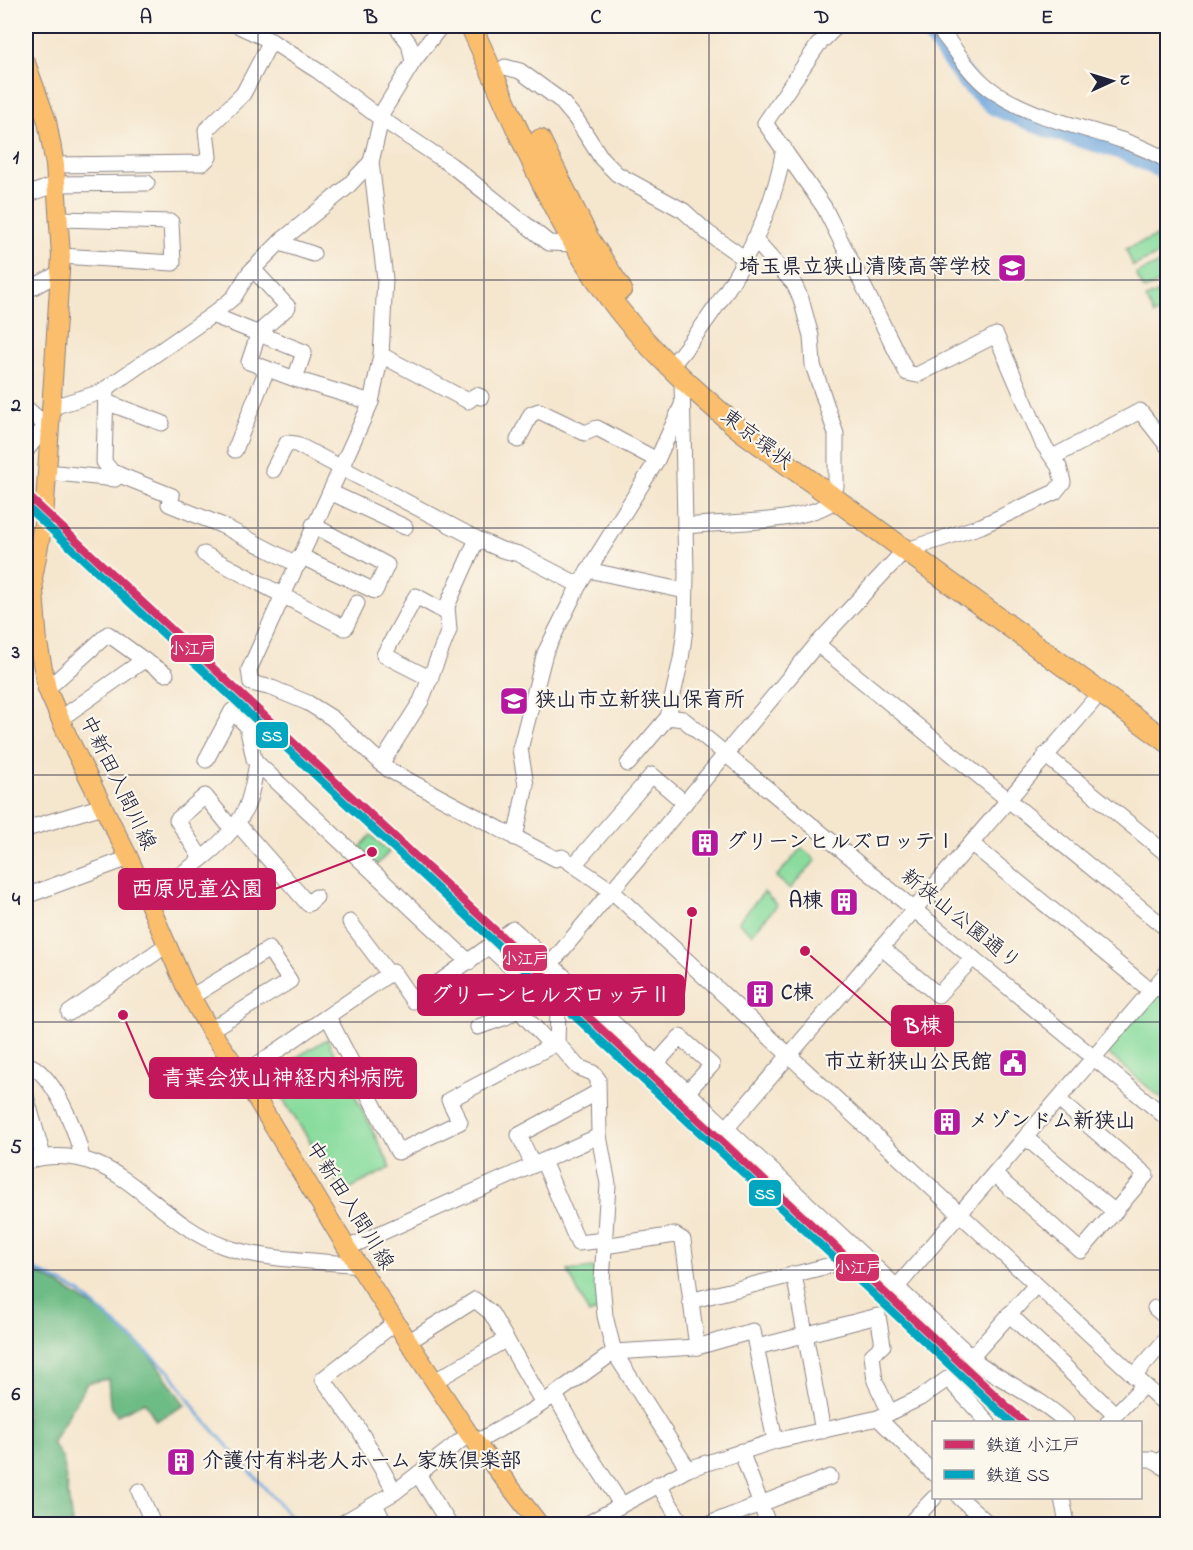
<svg xmlns="http://www.w3.org/2000/svg" width="1193" height="1550" font-family="'Indie Flower','Klee One',sans-serif">
	<rect width="100%" height="100%" fill="#fbf7ec"/>
	<filter id="ink" filterUnits="userSpaceOnUse"><feTurbulence type="fractalNoise" baseFrequency=".0167" numOctaves="2"/><feDisplacementMap in="SourceGraphic" scale="12" xChannelSelector="R" yChannelSelector="G"/><feConvolveMatrix kernelMatrix="1 2 1 2 8 2 1 2 1" color-interpolation-filters="sRGB"/></filter>
	<filter id="wash" filterUnits="userSpaceOnUse"><feTurbulence type="fractalNoise" baseFrequency=".008" numOctaves="4" result="noise"/><feDisplacementMap in="SourceGraphic" scale="24" xChannelSelector="R" yChannelSelector="G"/><feGaussianBlur stdDeviation="1.35" result="paint"/><feColorMatrix in="noise" values="0 0 0 0 0 0 0 0 0 0 0 0 0 0 0 0 0 1.4 0 .05"/><feComposite in="paint" operator="in"/></filter>
	<g filter="url(#wash)">
		<rect width="100%" height="100%" fill="#f5e6ce"/>
		<g fill="#89dc9e" stroke="#567f6c" stroke-width="1.5">
			<path d="M1161,234l6,17 -34,15 -7,-17z"/>
			<path d="M1167,260v20l-23,10 -8,-16z"/>
			<path d="M1167,289v20l-13,6 -8,-17z"/>
			<path d="M371,835l18,17 -15,16 -18,-16z"/>
			<path d="M802,848l14,12 -26,29 -14,-12z"/>
			<path d="M764,892l13,13 -25,29 -14,-12z"/>
			<path d="M1160,995l7,6v102l-61,-51 47,-56z"/>
			<path d="M327,1039l64,129 -48,24 -76,-117z"/>
			<path d="M600,1267v43l-11,4 -21,-43z"/>
		</g>
		<path fill="#6ebc85" stroke="#486f60" stroke-width="1.5" d="M26,1268c40,18 95,54 124,88 13,15 23,33 35,49l-29,16 -11,-19 -28,13 -7,-10 -2,-26 -21,4 -35,60 11,15 9,66h-46z"/>
		<g fill="none" stroke-linecap="round" stroke-linejoin="round">
			<path stroke="#6fa7de" stroke-width="3" d="M26,1265l53,27 92,81 27,40 99,111"/>
			<path stroke="#6fa7de" stroke-width="20" d="M926,26l42,56 27,24 56,23 74,22 43,21"/>
		</g>
	</g>
	<g filter="url(#ink)">
		<g fill="none" stroke-linecap="round" stroke-linejoin="round">
			<g stroke="#8c8484" stroke-width="17">
				<g id="minor">
					<path d="M239,26l32,15 47,30 62,47 71,47 98,78 25,1 8,-4"/>
					<path d="M396,26l13,17 4,19"/>
					<path d="M441,26l-28,36 -30,49 -12,51 14,117 -4,76 -10,47 -122,268 2,13 21,5 36,15 24,15 57,52 167,89 6,-2 50,34 556,516"/>
					<path d="M936,26c19,20 31,46 53,62 53,40 123,39 179,73"/>
					<path d="M505,67l15,4 40,29 16,19 26,40 15,15 67,37 24,22 36,25"/>
					<path d="M55,165l148,-2 6,-6 -3,-27 37,-36 28,-53"/>
					<path d="M26,195l31,-11 90,-1"/>
					<path d="M60,219l111,3 2,41 -112,-7"/>
					<path d="M754,239l40,45 7,15 10,37 2,29 23,69v53"/>
					<path d="M282,240l4,5 27,9"/>
					<path d="M253,269l35,38 -31,27"/>
					<path d="M26,291l35,-19"/>
					<path d="M212,315l92,37 -9,27 76,23"/>
					<path d="M258,335l-9,27 46,17"/>
					<path d="M381,355l87,46 8,-6 5,2"/>
					<path d="M677,359c49,-60 95,-134 107,-211"/>
					<path d="M106,390l-2,72 8,10 60,24 -3,8 52,21 77,40"/>
					<path d="M106,402l56,21"/>
					<path d="M53,407l48,-15 111,-77 22,-18 15,-24 33,-33 64,-52 25,-26"/>
					<path d="M26,408l24,21"/>
					<path d="M518,440l13,-26 8,-3 46,22 12,-5 60,32"/>
					<path d="M235,450l32,-81"/>
					<path d="M26,451l20,-26"/>
					<path d="M1053,457l87,-46 28,36"/>
					<path d="M273,470l14,-27 9,1 181,95 25,11 17,4 60,31"/>
					<path d="M47,472l68,7 3,-5"/>
					<path d="M330,492l75,35"/>
					<path d="M685,526c39,-4 121,-2 150,-26"/>
					<path d="M204,554l141,74 12,-25"/>
					<path d="M300,556l75,35 12,-26 -74,-40"/>
					<path d="M588,570l97,21"/>
					<path d="M817,644l351,286"/>
					<path d="M144,660l22,14"/>
					<path d="M431,679l-47,-24 32,-59 31,17"/>
					<path d="M47,689l61,-55 36,26 -84,59"/>
					<path d="M668,717l15,2 485,400"/>
					<path d="M1045,755l123,100"/>
					<path d="M257,763l212,199"/>
					<path d="M381,764l40,-63 28,-71 -2,-24 30,-67"/>
					<path d="M628,764l40,-47 13,-58 4,-30 1,-56 -4,-192"/>
					<path d="M237,823l71,81 8,-7"/>
					<path d="M26,829l77,-23"/>
					<path d="M515,838l11,-53 -6,-36 25,-96 34,-68 78,-125 25,-55"/>
					<path d="M972,844l179,147"/>
					<path d="M201,858l-24,-38 28,-24 27,33"/>
					<path d="M574,865l78,-90 33,28"/>
					<path d="M26,894l8,-1 95,-35"/>
					<path d="M147,897c32,-21 82,-52 99,-89 6,-14 8,-30 11,-45l-3,-4 -7,-33 -15,-15 -26,49"/>
					<path d="M350,922l39,52 4,-2 20,29 100,-72 465,434c29,21 62,35 88,59"/>
					<path d="M882,948l56,47 35,-37"/>
					<path d="M549,966l268,-322 87,-93 77,-25 74,-34 8,-10 -4,-15 -16,-23 -47,-109 -79,40 -10,-2 -83,-166 -59,-84 53,-78 19,-19"/>
					<path d="M1156,985l12,10"/>
					<path d="M191,997l78,-48 21,32 -80,49"/>
					<path d="M69,1013l99,-69"/>
					<path d="M328,1017l70,135 62,-30 -11,-22 108,-57 1,-32 -69,-64"/>
					<path d="M478,1027l28,-10 12,-8 32,35"/>
					<path d="M557,1043l21,24 15,6 5,6 1,57 9,48 -6,98 3,34 9,36 74,117"/>
					<path d="M26,1064c27,7 51,68 56,94"/>
					<path d="M655,1065l25,-28 32,28 -26,28"/>
					<path d="M242,1075l147,-101"/>
					<path d="M26,1096l17,60"/>
					<path d="M725,1130l375,-437"/>
					<path d="M1026,1138l89,74"/>
					<path d="M26,1161c90,-25 122,57 197,85 42,15 92,14 136,19"/>
					<path d="M543,1161l35,82 27,-3"/>
					<path d="M533,1165l-14,-30 79,-43"/>
					<path d="M995,1175l86,76 65,-76 -87,-75"/>
					<path d="M604,1246l71,-11 8,5 14,107"/>
					<path d="M347,1248l252,-112"/>
					<path d="M794,1274l29,157"/>
					<path d="M896,1288l272,-317"/>
					<path d="M690,1301l145,-37"/>
					<path d="M1155,1308l13,11"/>
					<path d="M1009,1314l106,100"/>
					<path d="M408,1342l67,-42 16,13 52,90"/>
					<path d="M757,1347l121,-31 5,29 -11,10 3,26 15,32"/>
					<path d="M1134,1376l34,-39"/>
					<path d="M949,1380l39,42"/>
					<path d="M435,1381l70,-41"/>
					<path d="M555,1395l28,50 38,59"/>
					<path d="M878,1418l56,56"/>
					<path d="M1108,1422l36,-37"/>
					<path d="M475,1443l58,-33 81,-58 83,-5 56,-16 22,110"/>
					<path d="M741,1451l27,73"/>
					<path d="M1168,1453l-9,10 9,8"/>
					<path d="M1140,1459h11l8,4"/>
					<path d="M418,1474l31,50"/>
					<path d="M658,1484l24,40"/>
					<path d="M139,1491l14,33"/>
					<path d="M395,1492l-38,-66 -34,-47 73,-57"/>
					<path d="M960,1498l29,26"/>
					<path d="M1062,1498l5,26"/>
					<path d="M375,1505l10,19"/>
					<path d="M341,1524l54,-32 74,-58"/>
					<path d="M587,1524l101,-55 87,-28 103,-23 42,-20 39,-27 77,-86"/>
					<path d="M709,1524l121,-47"/>
					<path d="M909,1524l25,-26"/>
				</g>
			</g>
			<g stroke="#8c8484" stroke-width="20">
				<path id="major" d="M26,63l21,58 8,44 6,91 -17,263 -11,59 5,65 9,46 22,50 60,119 57,130 24,42 32,45 105,173 122,186 70,90"/>
			</g>
			<g stroke="#8c8484" stroke-width="23">
				<g id="highway">
					<path d="M471,26c43,93 84,202 147,283 37,47 79,84 124,122l426,311"/>
					<path d="M540,140l48,98 33,51"/>
				</g>
			</g>
			<use href="#minor" stroke="#fff" stroke-width="15"/>
			<use href="#major" stroke="#fabe6d" stroke-width="18"/>
			<use href="#highway" stroke="#fabe6d" stroke-width="21"/>
			<g stroke="#fbf7ec" stroke-width="12">
				<path id="rail-1" d="M26,494l998,928"/>
			</g>
			<g stroke="#fbf7ec" stroke-width="12">
				<path id="rail-2" d="M26,506l985,916"/>
			</g>
			<use href="#rail-1" stroke="#d13169" stroke-width="8"/>
			<use href="#rail-2" stroke="#00a6bf" stroke-width="8"/>
		</g>
	</g>
	<path fill="none" stroke="#22223b" stroke-width="1.5" stroke-opacity="0.55" d="M258,26v1498M484,26v1498M709,26v1498M935,26v1396M26,280h1142M26,528h1142M26,775h1142M26,1022h1142M26,1270h1142M935,1498v26"/>
	<defs>
		<g id="school-square" transform="scale(1.5)"><rect x="-9" y="-9" width="18" height="18" rx="4" fill="#b5179e" stroke="#fbf7ec"/><path d="M0-5L7-2L0 1L-7-2ZM-4 1L0 2.5L4 1V4Q0 6-4 4Z" fill="#fff"/></g>
		<g id="building-square" transform="scale(1.5)"><rect x="-9" y="-9" width="18" height="18" rx="4" fill="#b5179e" stroke="#fbf7ec"/><path d="M-4-6H4V6H1V3H-1V6H-4ZM-2.5-4.3h1.7v1.8h-1.7ZM.8-4.3h1.7v1.8H.8ZM-2.5-1h1.7V.8h-1.7ZM.8-1h1.7V.8H.8Z" fill="#fff"/></g>
		<g id="civic-square" transform="scale(1.5)"><rect x="-9" y="-9" width="18" height="18" rx="4" fill="#b5179e" stroke="#fbf7ec"/><path d="M-.6-6.5H3V-4.5H.6V-3L4-1V1h2V6H-6V1h2V-1L-.6-3ZM-1.2 2.5V6h2.4V2.5Z" fill="#fff"/></g>
	</defs>
	<g fill-rule="evenodd">
		<use href="#school-square" x="1012" y="268"/>
		<use href="#school-square" x="514" y="701"/>
		<use href="#building-square" x="705" y="843"/>
		<use href="#building-square" x="844" y="902"/>
		<use href="#building-square" x="760" y="994"/>
		<use href="#civic-square" x="1013" y="1063"/>
		<use href="#building-square" x="947" y="1122"/>
		<use href="#building-square" x="181" y="1462"/>
	</g>
	<g text-anchor="middle" dominant-baseline="central" stroke-width="4.5" stroke-linejoin="round" paint-order="stroke">
		<g font-size="21" font-weight="bold" fill="#22223b" stroke="#fbf7ec" text-anchor="start">
			<text x="991" y="268" text-anchor="end">埼玉県立狭山清陵高等学校</text>
			<text x="535" y="701">狭山市立新狭山保育所</text>
			<text x="726" y="843">グリーンヒルズロッテⅠ</text>
			<text x="823" y="902" text-anchor="end">A棟</text>
			<text x="781" y="994">C棟</text>
			<text x="992" y="1063" text-anchor="end">市立新狭山公民館</text>
			<text x="968" y="1122">メゾンドム新狭山</text>
			<text x="202" y="1462">介護付有料老人ホーム 家族倶楽部</text>
		</g>
		<g font-size="21" fill="#22223b" stroke="#fbf7ec">
			<text transform="translate(756 440) rotate(38)">東京環状</text>
			<text transform="translate(117 783) rotate(64)">中新田入間川線</text>
			<text transform="translate(960 920) rotate(39)">新狭山公園通り</text>
			<text transform="translate(349 1206) rotate(58)">中新田入間川線</text>
		</g>
	</g>
	<path fill="none" stroke="#c2185b" stroke-width="2" d="M372 852L275 889M692 912L684 995M805 951L892 1026M123 1015L150 1078"/>
	<g fill="#c2185b" stroke="#fbf7ec" stroke-width="2">
		<circle cx="372" cy="852" r="6"/>
		<circle cx="692" cy="912" r="6"/>
		<circle cx="805" cy="951" r="6"/>
		<circle cx="123" cy="1015" r="6"/>
	</g>
	<g fill="#c2185b" stroke="#c2185b" stroke-width="2">
		<rect x="119" y="869" width="156" height="40" rx="6"/>
		<rect x="418" y="975" width="266" height="40" rx="6"/>
		<rect x="892" y="1006" width="61" height="40" rx="6"/>
		<rect x="150" y="1058" width="266" height="40" rx="6"/>
	</g>
	<g font-size="22" text-anchor="middle" font-weight="bold" fill="#fff">
		<text x="197" y="896">西原児童公園</text>
		<text x="551" y="1002">グリーンヒルズロッテⅡ</text>
		<text x="923" y="1033">B棟</text>
		<text x="283" y="1085">青葉会狭山神経内科病院</text>
	</g>
	<g stroke="#fbf7ec" stroke-width="2">
		<rect x="170" y="634" width="45" height="29" rx="6" fill="#d13169"/>
		<rect x="255" y="721" width="34" height="28" rx="6" fill="#00a6bf"/>
		<rect x="502" y="944" width="46" height="28" rx="6" fill="#d13169"/>
		<rect x="748" y="1179" width="34" height="28" rx="6" fill="#00a6bf"/>
		<rect x="835" y="1253" width="45" height="29" rx="6" fill="#d13169"/>
	</g>
	<g font-size="16" text-anchor="middle" font-weight="bold" fill="#fff">
		<text x="192" y="654">小江戸</text>
		<text x="272" y="741">SS</text>
		<text x="525" y="964">小江戸</text>
		<text x="765" y="1199">SS</text>
		<text x="858" y="1273">小江戸</text>
	</g>
	<rect width="1193" height="1550" fill="none" stroke="#fbf7ec" stroke-width="66"/>
	<rect x="932" y="1421" width="210" height="78" fill="#fbf7ec" stroke="#a4a2a5" stroke-width="1.5"/>
	<rect x="944" y="1440" width="30" height="9" fill="#d13169" stroke="#a4a2a5" stroke-width="1.5"/>
	<text x="986" y="1451" font-size="18" fill="#22223b">鉄道 小江戸</text>
	<rect x="944" y="1470" width="30" height="9" fill="#00a6bf" stroke="#a4a2a5" stroke-width="1.5"/>
	<text x="986" y="1481" font-size="18" fill="#22223b">鉄道 SS</text>
	<g transform="translate(1112 81) rotate(86)" stroke="#fbf7ec" stroke-width="4.5" paint-order="stroke">
	<path d="M0-4.5L10 22L0 15L-10 22Z" fill="#22223b"/>
	<text y="-9" font-size="16" font-weight="bold" text-anchor="middle" fill="#22223b">N</text>
	</g>
	<rect x="33" y="33" width="1127" height="1484" fill="none" stroke="#22223b" stroke-width="2"/>
	<g font-size="20" text-anchor="middle" font-weight="bold" fill="#22223b">
		<text x="146" y="23">A</text>
		<text x="371" y="23">B</text>
		<text x="596" y="23">C</text>
		<text x="822" y="23">D</text>
		<text x="1047" y="23">E</text>
		<text x="16" y="163">1</text>
		<text x="16" y="411">2</text>
		<text x="16" y="658">3</text>
		<text x="16" y="905">4</text>
		<text x="16" y="1153">5</text>
		<text x="16" y="1400">6</text>
	</g>
</svg>
